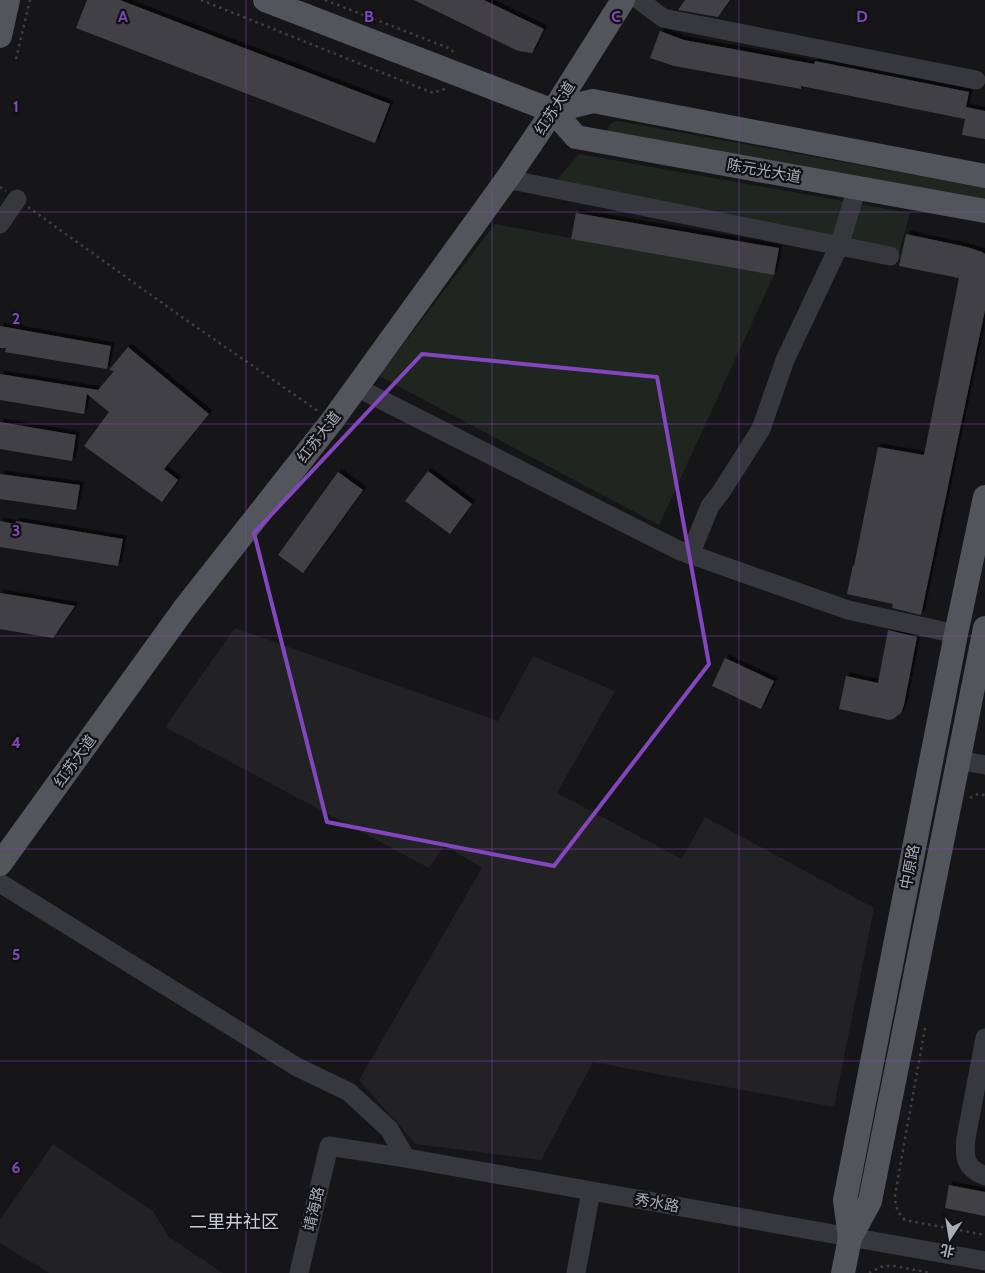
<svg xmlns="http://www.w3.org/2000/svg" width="985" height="1273" font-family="Cabin,'Noto Sans SC',sans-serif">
	<defs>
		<filter id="shadow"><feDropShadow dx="3.5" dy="-3.5" stdDeviation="0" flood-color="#0009"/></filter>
	</defs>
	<rect width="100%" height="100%" fill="#161618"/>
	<g fill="#222225">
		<path d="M235,628l263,93 35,-65 82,35 -58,102 125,66 23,-42 169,91 -40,199 -241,-45 -52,98 -125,-16 -57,-64 123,-212 -38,-23 -15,23 -264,-141z"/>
		<path d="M53,1144l100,67 16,26 54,36h-174l-49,-30v-23z"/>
	</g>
	<g fill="#1e261f">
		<path d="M618,121l367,67v19l-378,-76c2,-7 4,-9 11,-10z"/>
		<path d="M579,154l331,59 -11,39 -346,-68z"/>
		<path d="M495,224l279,51 -115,250 -280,-149z"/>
	</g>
	<g fill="#404145" filter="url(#shadow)">
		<path d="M87,0h33l270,104 -15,39 -299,-115z"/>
		<path d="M414,0h70l60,29 -12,24 -14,-2z"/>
		<path d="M685,0h45l-12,17 -40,-7z"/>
		<path d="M660,31l24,9 130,24 1,-3 154,31 -3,15 19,4v28l-23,-4 3,-16 -164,-33v3l-127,-23 -24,-8z"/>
		<path d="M576,213l203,35 -5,27 -203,-36z"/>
		<path d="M906,234l61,13 15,5 3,2v56l-64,305 -29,-7 1,-4 -46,-10 6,-29 1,1 24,-119 46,8 35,-177 -60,-12z"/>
		<path d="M0,326l111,20 -4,23 -102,-17 1,-4h-6z"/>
		<path d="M128,347l81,67 -45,55 14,11 -16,22 -78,-56 25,-34 -22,-18 -3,20 -84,-14v-26l98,16 16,-19 -5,-1z"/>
		<path d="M0,422l76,13 -4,26 -72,-12z"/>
		<path d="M428,471l44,33 -22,30 -45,-33z"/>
		<path d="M338,472l25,18 -60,83 -25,-18z"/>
		<path d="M0,474l80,11 -4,25 -76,-11z"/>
		<path d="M0,521l15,3 1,-3 107,18 -5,27 -118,-19z"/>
		<path d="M0,593l31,5 44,8 -22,32 -53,-9z"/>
		<path d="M888,630l29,7 -13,68 -3,8 -8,6 -4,1 -50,-11 7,-33 32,7z"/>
		<path d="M725,658l49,23 -13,28 -49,-23z"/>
		<path d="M949,1185l36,7v24l-40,-8z"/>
	</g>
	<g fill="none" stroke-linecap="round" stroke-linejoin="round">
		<g stroke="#3d3f44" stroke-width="2.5" stroke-dasharray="2.5 4" stroke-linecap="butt">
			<path d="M201,0l232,93 12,-4"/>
			<path d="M325,0l126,49 2,3"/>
			<path d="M16,59l14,-59"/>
			<path d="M0,187l6,4"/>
			<path d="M28,207l151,108 139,96"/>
			<path d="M970,798l8,-4 7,1"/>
			<path d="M925,1028l-30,167c0,11 2,17 10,25l80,15"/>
			<path d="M869,1273l14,-7h12l36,7"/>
		</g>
		<g stroke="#37383d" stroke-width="19">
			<path d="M639,0l24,18 313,62"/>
			<path d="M507,179l383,77"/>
			<path d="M0,224l17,-25"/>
			<path d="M356,387l322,163 170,60 108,24"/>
			<path d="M690,555l20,-49 11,-14 40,-63 24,-69 54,-114 18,-58"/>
			<path d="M958,760l27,5"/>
			<path d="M0,883l297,184 52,25 40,37 17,29"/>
			<path d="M985,1038l-19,100c-2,20 -1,30 19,38"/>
			<path d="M299,1273l30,-127 77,12 579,103"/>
			<path d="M576,1273l15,-82"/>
		</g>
		<g stroke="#53555c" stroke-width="24">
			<path d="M265,0l288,111 23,26 409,74"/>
			<path d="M0,36l8,-36"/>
			<path d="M553,111l40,-10 392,75"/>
			<path d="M0,864l184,-255 148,-188 175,-242 46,-68 70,-111"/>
			<path d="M850,1238l-5,-38 111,-566 29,-137"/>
			<path d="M843,1273l7,-35 20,-37 115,-573"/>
		</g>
	</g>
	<path fill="none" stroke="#8446be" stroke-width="4" stroke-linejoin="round" d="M422,354l235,23 52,287 -155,202 -227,-44 -73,-289z"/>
	<path fill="none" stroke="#8446be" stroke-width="1" stroke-opacity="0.55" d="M246,0v1273M492,0v1273M739,0v1273M0,212h985M0,424h985M0,636h985M0,849h985M0,1061h985"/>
	<g text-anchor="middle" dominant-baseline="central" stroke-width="4.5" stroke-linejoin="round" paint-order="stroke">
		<g font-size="15" fill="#a8adb8" stroke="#111113">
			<text transform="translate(555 108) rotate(-57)">红苏大道</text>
			<text transform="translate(764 171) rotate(10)">陈元光大道</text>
			<text transform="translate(319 437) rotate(-52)">红苏大道</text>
			<text transform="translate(75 761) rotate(-54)">红苏大道</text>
			<text transform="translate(910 867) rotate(-79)">中原路</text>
			<text transform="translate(657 1203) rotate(10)">秀水路</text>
			<text transform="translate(314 1209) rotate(-77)">靖海路</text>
		</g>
		<g font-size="18" fill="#c9ccd4" stroke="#111113">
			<text x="234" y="1222">二里井社区</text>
		</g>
	</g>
	<g font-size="16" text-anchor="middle" font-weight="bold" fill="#8446be" stroke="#111113" stroke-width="4.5" stroke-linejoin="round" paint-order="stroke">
		<text x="123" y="22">A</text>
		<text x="369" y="22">B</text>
		<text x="616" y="22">C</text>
		<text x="862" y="22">D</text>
		<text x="16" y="112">1</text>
		<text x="16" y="324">2</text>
		<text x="16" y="536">3</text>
		<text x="16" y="748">4</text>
		<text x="16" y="960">5</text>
		<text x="16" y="1173">6</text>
	</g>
	<g transform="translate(950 1238) rotate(192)" stroke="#111113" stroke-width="4" paint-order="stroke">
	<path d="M0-4L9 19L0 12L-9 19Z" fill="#a8adb8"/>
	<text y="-8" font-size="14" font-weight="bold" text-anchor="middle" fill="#a8adb8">北</text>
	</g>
</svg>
